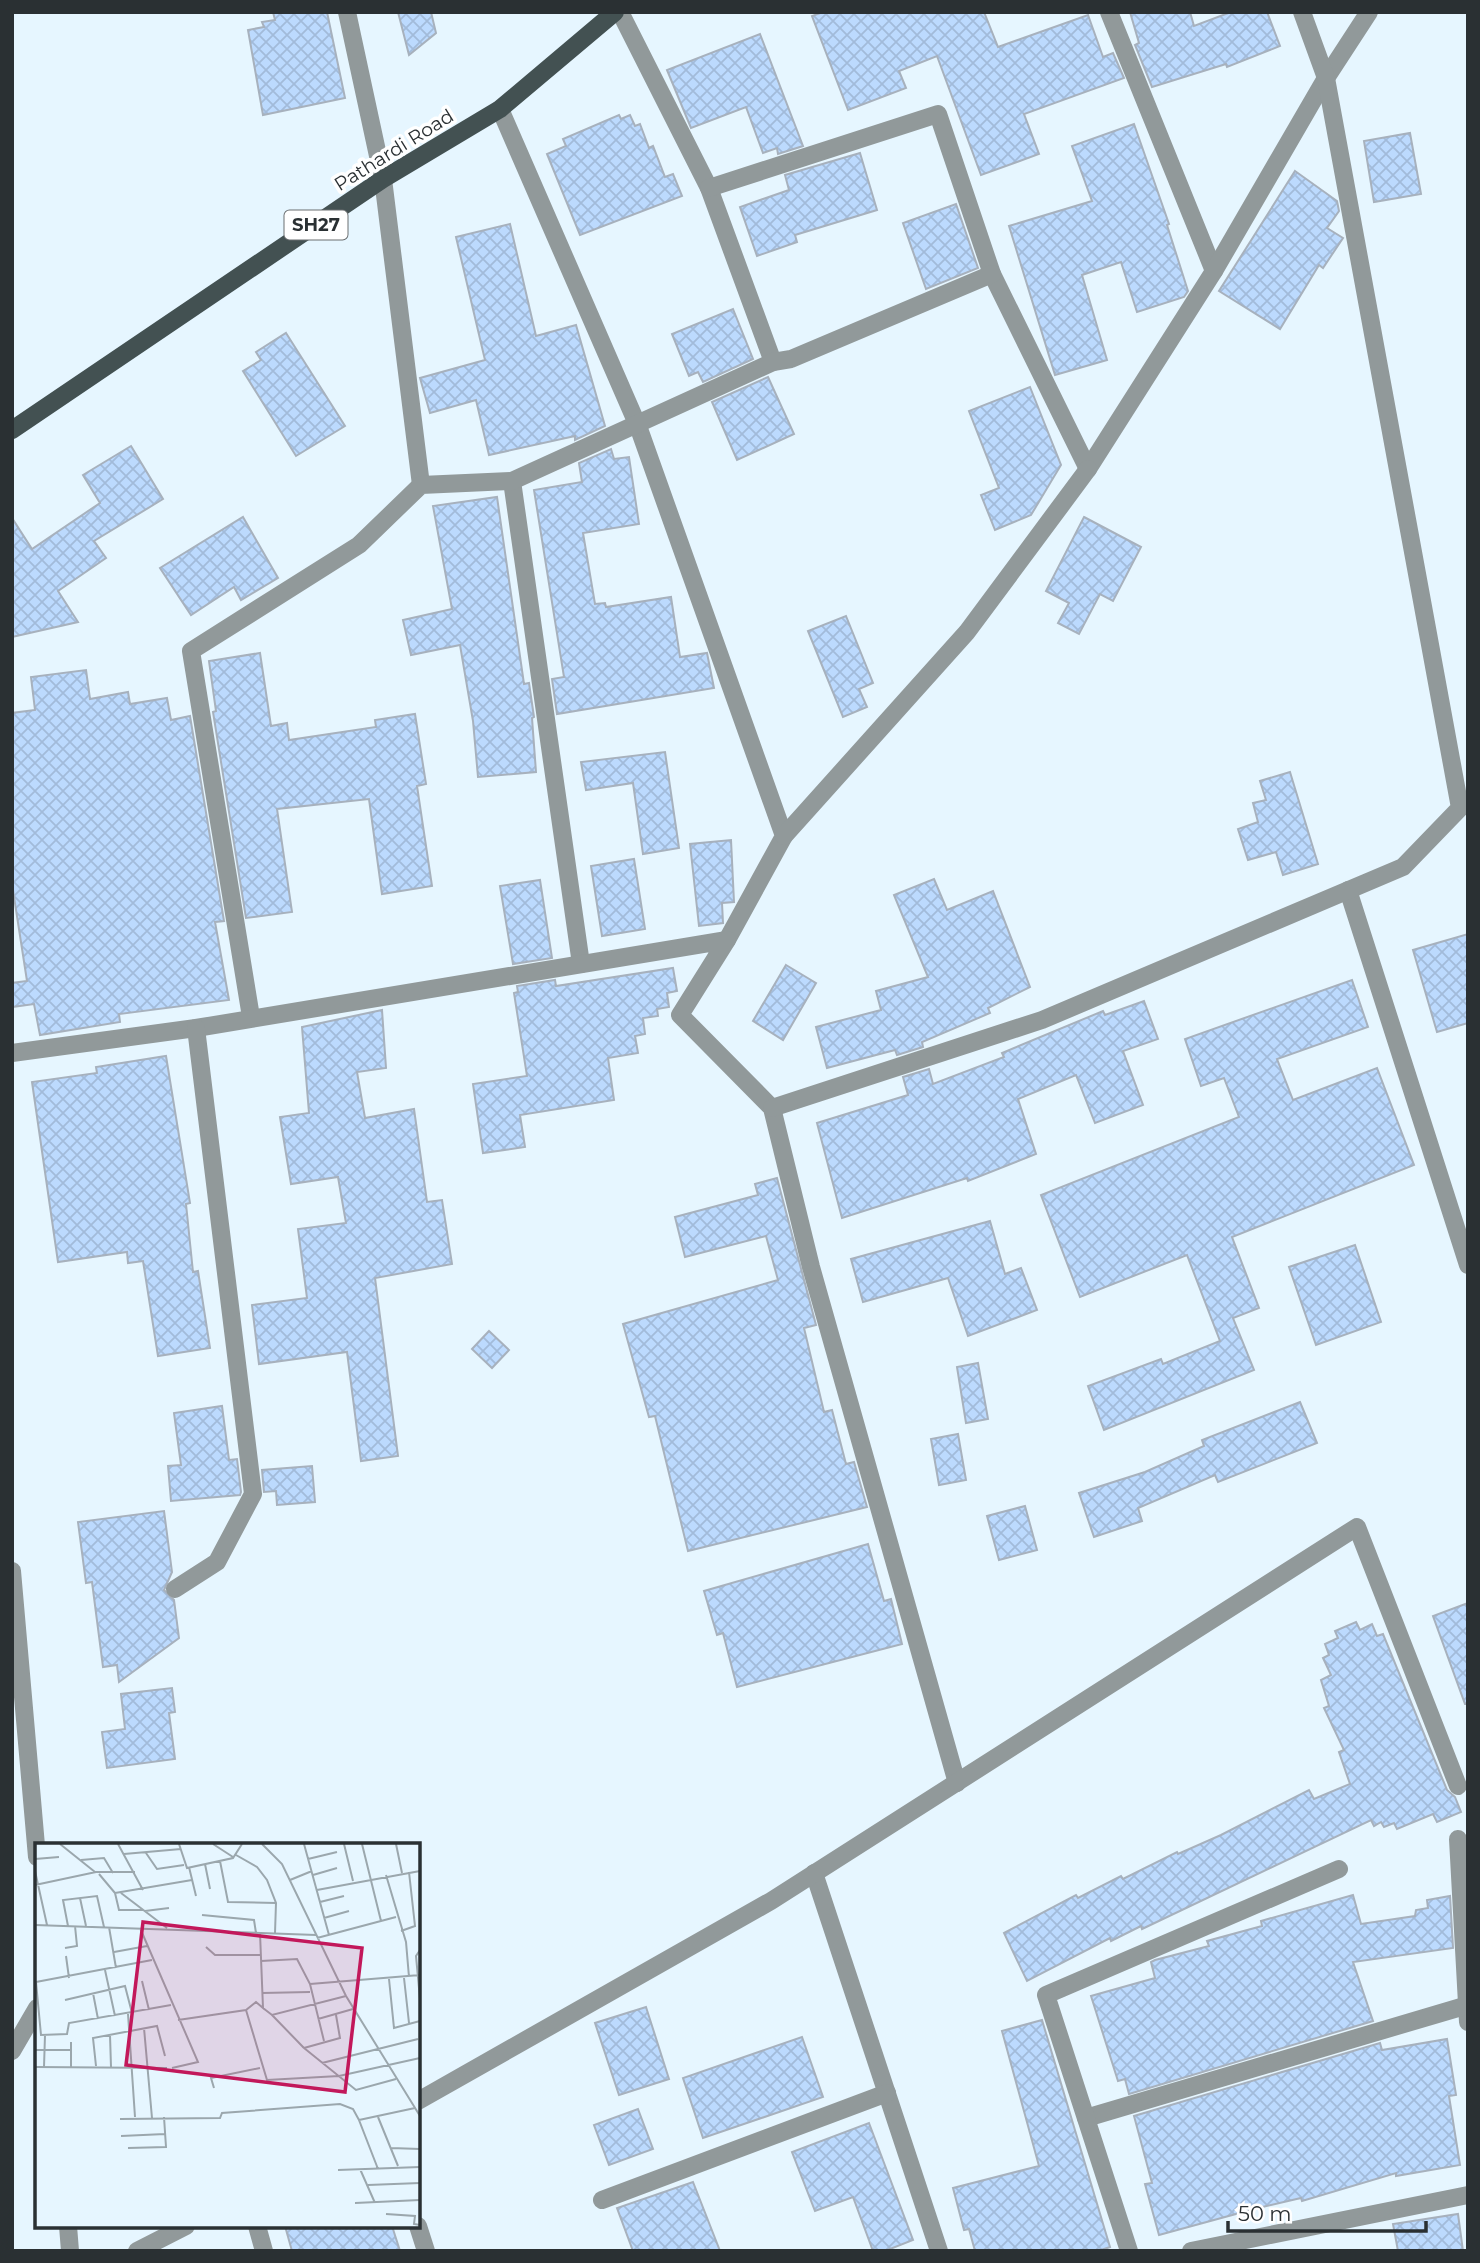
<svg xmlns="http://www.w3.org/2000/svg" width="1480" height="2263" font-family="Montserrat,sans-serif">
	<defs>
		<pattern id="building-cross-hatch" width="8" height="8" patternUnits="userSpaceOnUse" patternTransform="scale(1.75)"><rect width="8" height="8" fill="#bcdafe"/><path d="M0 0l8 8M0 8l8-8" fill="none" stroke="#a2bbda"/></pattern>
	</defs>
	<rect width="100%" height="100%" fill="#e6f6ff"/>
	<g fill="url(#building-cross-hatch)" stroke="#a7b1bd" stroke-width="2">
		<path d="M273,12h54l18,86 -82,17 -15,-85 16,-3 -2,-5 13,-2z"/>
		<path d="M398,12h33l5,21 -27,22z"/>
		<path d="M823,12h161l14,35 90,-32 15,42 10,-4 11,25 -100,36 15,40 -58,21 -44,-119 -38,15 7,17 -58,22 -36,-94z"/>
		<path d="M1130,12h60l4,14 37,-14h36l13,34 -53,21 -1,-3 -74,23 -17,-42 4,-2z"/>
		<path d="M760,34l43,112 -25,8 -1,-6 -14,5 -17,-46 -55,21 -24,-58z"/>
		<path d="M619,115l2,4 9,-4 5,11 5,-2 9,24 4,-2 12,31 8,-3 9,22 -102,39 -33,-81 19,-8 -3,-7z"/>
		<path d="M1134,124l35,100 -2,1 21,66 -4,6 -47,15 -16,-50 -39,13 25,85 -52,15 -46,-149 83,-25 -20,-55z"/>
		<path d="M1410,133l11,61 -47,8 -10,-61z"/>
		<path d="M860,153l17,57 -82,25 2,7 -40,14 -17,-49 49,-17 -4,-15z"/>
		<path d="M1295,171l42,30 2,10 -12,17 16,10 -20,30 -4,-3 -39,64 -61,-38z"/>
		<path d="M956,204l22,64 -52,21 -23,-66z"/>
		<path d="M510,224l26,112 40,-11 29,101 -30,14v-4l-86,19 -13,-55 -46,13 -10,-35 65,-18 -29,-123z"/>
		<path d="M733,309l20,50 -50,23 -5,-10 -9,4 -17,-42z"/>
		<path d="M286,333l59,93 -49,30 -53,-85 18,-11 -5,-8z"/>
		<path d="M768,377l26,57 -57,26 -25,-58z"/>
		<path d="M1030,387l31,78 -30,50 -36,15 -14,-35 18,-7 -30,-77z"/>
		<path d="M131,446l32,53 -69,42 12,17 -48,33 20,31 -66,15v-119l20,31 68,-46 -17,-28z"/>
		<path d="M611,449l3,10 15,-2 10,67 -56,9 12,71 10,-1 1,4 65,-10 9,60 27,-4 7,35 -157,26 -5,-35 12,-2 -30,-187 48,-8 -3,-19z"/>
		<path d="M497,497l27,187 5,-1 5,34 -2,1 4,54 -58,5 -5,-56 -13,-76 -49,10 -8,-35 49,-11 -19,-103z"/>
		<path d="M243,517l35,61 -37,22 -7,-13 -43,28 -31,-47z"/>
		<path d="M1084,517l57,30 -28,54 -13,-7 -21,40 -21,-11 11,-20 -23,-12z"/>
		<path d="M846,616l27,67 -14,6 8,18 -24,10 -35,-86z"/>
		<path d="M260,653l11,73 16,-3 2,17 87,-13 -1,-7 40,-6 11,70 -9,2 15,100 -50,8 -13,-95 -92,10 15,103 -46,6 -33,-206 3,-1 -7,-50z"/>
		<path d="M86,670l4,29 38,-7 2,12 37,-6 4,22 19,-4 34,205 -9,1 14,78 -110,14 1,8 -80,13 -6,-31 -22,3v-24l15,-2 -15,-97v-171l23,-3 -4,-33z"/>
		<path d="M665,752l14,96 -36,6 -10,-71 -47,7 -5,-28z"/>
		<path d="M1290,772l28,92 -35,11 -7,-23 -28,8 -10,-31 20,-7 -5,-19 13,-3 -6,-19z"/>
		<path d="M731,840l3,62 -12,1 1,20 -24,3 -9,-82z"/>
		<path d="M634,859l11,70 -43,7 -11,-70z"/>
		<path d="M934,879l13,31 46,-19 37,96 -42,21 2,5 -68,29 1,5 -26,8 -2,-5 -68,18 -11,-41 65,-17 -5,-19 52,-14 -34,-82z"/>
		<path d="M540,880l12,78 -39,6 -13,-78z"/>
		<path d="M1468,934v89l-31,9 -24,-82z"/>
		<path d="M786,965l30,18 -33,57 -30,-19z"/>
		<path d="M673,968l4,23 -10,2 2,14 -12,2 1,7 -15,2 2,16 -10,2 3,17 -30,5 6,42 -94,15 5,32 -42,6 -10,-69 54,-8 -13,-83 4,-1 -1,-6 38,-6 1,6z"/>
		<path d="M1352,980l16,47 -91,32 16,41 84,-32 37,97 -182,72 27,71 -26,10 21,52 -150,60 -16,-44 73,-27 2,5 57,-23 -33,-86 -107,42 -39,-102 198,-78 -15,-39 -23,8 -16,-47z"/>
		<path d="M1144,1001l14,38 -35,12 20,54 -48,18 -19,-48 -58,24 18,55 -68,27 -1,-3 -125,40 -25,-95 91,-28 -5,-18 26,-8 4,15 71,-27 -2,-4 101,-42 2,4z"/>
		<path d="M382,1010l4,58 -29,4 8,46 49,-9 13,93 15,-2 10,64 -77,14 23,178 -37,5 -14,-109 -88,12 -7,-59 55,-7 -9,-69 48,-6 -8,-46 -47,7 -11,-67 29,-4 -7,-86z"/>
		<path d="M166,1056l24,147 -4,1 7,68 5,-1 12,77 -52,8 -15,-95 -15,2 -1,-11 -69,10 -26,-180 65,-9 -1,-6z"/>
		<path d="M777,1178l39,147 -12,3 20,84 8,-2 14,54 8,-2 13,45 -179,44 -33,-135 -6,1 -26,-93 155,-44 -12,-44 -81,21 -10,-40 83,-22 -3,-11z"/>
		<path d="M990,1221l15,53 16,-6 16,42 -69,26 -20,-58 -85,24 -12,-43z"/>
		<path d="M1355,1245l26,77 -65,23 -27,-78z"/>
		<path d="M489,1331l20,19 -17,18 -20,-19z"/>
		<path d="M978,1363l10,56 -22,4 -9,-56z"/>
		<path d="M1300,1402l17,41 -99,39 -3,-7 -77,33 4,13 -48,16 -15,-44 66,-21 59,-26 -2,-6z"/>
		<path d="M222,1406l7,54 8,-1 4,33 -1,3 -69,6 -3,-35 13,-1 -7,-52z"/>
		<path d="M958,1434l8,46 -27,5 -8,-46z"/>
		<path d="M312,1466l3,36 -38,3 -1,-14 -12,1 -2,-22z"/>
		<path d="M1025,1506l12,44 -38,10 -12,-44z"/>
		<path d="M164,1511l8,61 -8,18 10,10 5,38 -60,44 -2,-17 -14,2 -11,-85 -6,1 -8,-61z"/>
		<path d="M868,1544l16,57 7,-2 11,45 -165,43 -14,-54 -6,2 -13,-44z"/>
		<path d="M1468,1603v101h-3l-32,-88z"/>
		<path d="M1356,1622l4,8 12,-6 5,12 6,-2 64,156 8,7 6,15 -24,10 -4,-8 -36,15 -3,-6 -10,4 -3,-5 -7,4 -3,-6 -229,109 -1,-3 -30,15 -1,-3 -83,43 -23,-48 72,-38 2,3 43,-22 2,3 54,-27 1,2 43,-19 88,-45 5,9 36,-15 -11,-32 5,-2 -20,-42 5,-2 -8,-26 10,-5 -8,-17 6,-3 -4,-11 13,-6 -3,-7z"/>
		<path d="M172,1688l3,24 -6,1 6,46 -68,9 -5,-36 23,-3 -4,-35z"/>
		<path d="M1353,1895l8,29 54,-8 1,-6 12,-2 -1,-8 23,-4 3,52 -100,14 20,59 -244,73 -4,-15 -7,2 -27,-85 64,-18 -4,-16 4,-2 54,-14 -2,-5 55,-15 -1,-5z"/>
		<path d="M646,2007l23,72 -50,16 -24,-72z"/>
		<path d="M1042,2020l68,227 -12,4h-123l-6,-22 -5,1 -11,-42 86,-22 -37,-135z"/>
		<path d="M802,2037l21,60 -120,41 -20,-60z"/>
		<path d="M1447,2039l9,56 -7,1 11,69 -64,11v-3l-94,28 -1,-3 -43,10 -99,27 -14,-51 7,-1 -18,-67 246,-73 2,7z"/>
		<path d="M638,2109l15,40 -44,16 -15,-40z"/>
		<path d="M869,2123l44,117 -28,11h-12l-20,-54 -38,14 -23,-59z"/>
		<path d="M693,2182l27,69h-87l-16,-43z"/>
		<path d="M1458,2214l5,37h-65l-5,-27z"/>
		<path d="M285,2226h107l8,25h-108z"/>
	</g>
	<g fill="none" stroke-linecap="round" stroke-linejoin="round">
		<g stroke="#91999a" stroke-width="18">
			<path d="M347,12l36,167 38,306"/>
			<path d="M620,12l89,176 64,174"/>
			<path d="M1109,12l105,259"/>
			<path d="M500,109l138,317 146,410 -57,104"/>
			<path d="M709,188l229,-74 54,160 96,195 126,-198 112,-193 43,-66"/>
			<path d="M512,481l69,483"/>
			<path d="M784,836l183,-204 121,-163"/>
			<path d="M1348,890l120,375"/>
			<path d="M251,1017l-60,-366 168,-106 62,-60 91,-4 261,-119 18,-3 201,-85"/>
			<path d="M12,1053l184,-25 531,-88 -47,75 92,93 39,159 146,516"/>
			<path d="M772,1108l270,-88 361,-153 57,-59 -134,-730 -24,-66"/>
			<path d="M12,1571l25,286"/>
			<path d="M175,1589l42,-27 36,-68 -57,-466"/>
			<path d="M1458,1839l10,183"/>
			<path d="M814,1873l125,378"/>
			<path d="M12,2051l25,-43"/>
			<path d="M418,2101l353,-200 586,-374 101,259"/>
			<path d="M1086,2118l382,-113"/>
			<path d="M602,2200l285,-107"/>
			<path d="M68,2226l2,25"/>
			<path d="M257,2226l7,25"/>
			<path d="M418,2226l8,25"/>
			<path d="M137,2251l49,-25"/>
			<path d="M1129,2251l-83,-256 293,-126"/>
			<path d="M1191,2251l277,-56"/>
		</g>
		<path stroke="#435152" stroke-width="18" d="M12,430l371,-251 117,-70 115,-97"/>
	</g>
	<g text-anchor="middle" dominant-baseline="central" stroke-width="7" stroke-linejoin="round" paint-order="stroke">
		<rect fill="#fff" stroke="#6a6e70" stroke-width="2" x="284.5" y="210.5" width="63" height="29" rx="5"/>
		<g font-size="18" font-weight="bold" fill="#2a3033">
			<text x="316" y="225">SH27</text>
		</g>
		<g font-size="19" fill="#2a3033" stroke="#fff">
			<text transform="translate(394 150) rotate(-32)">Pathardi Road</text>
		</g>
	</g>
	<g transform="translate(35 1843)">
		<rect width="385" height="385" fill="#e6f6ff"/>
		<path fill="none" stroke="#9ba7ad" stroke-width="2" d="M25,1l35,28M83,1l25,46M144,1l8,24 46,-10 9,-14M178,1l20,13M227,1l20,20 64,132 74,120M269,1l25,91M309,1l9,37M327,1l19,77M361,1l6,29M111,10l11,16 27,-4M89,11l57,-5M201,12l21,12 10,13 9,23 -1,30M0,16l24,-2M273,16l29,-7M46,17l23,-2 9,15M185,18l8,41 48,1M170,21l5,25M154,24l7,29M0,28l12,54M64,31l16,19 4,17h24M278,32l24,-7M351,32l20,67 3,35M255,37l22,-9M0,42l61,-13h39M282,47l103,-19M80,50l77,-13M86,50l46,35M45,55l6,28M285,59l24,-6M110,68l24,-3M167,72l52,5 2,13M289,75l25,-7M0,82l281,10M33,83l-5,-26 34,-4 7,31M74,84l7,41M105,85l58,134 -26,6M366,88l14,-5 -6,-54M282,95l79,-21M171,104l9,8h45M30,105l12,-2 -2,-20M385,107l-4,6 4,43M79,109l33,-6M31,113l3,22M226,118l36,-2 13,25 14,57M70,127l10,46M369,135l5,45M354,136l5,49 26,-7M107,138l7,29M1,139l5,53 26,-1 2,-11 102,-18M1,139l116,-22M275,141l110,-9M58,150l5,26M227,150l48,-1M30,157l60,-14 7,27M228,165l9,7 74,-19M211,167l21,70 72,-4 81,-18M93,171l7,103M237,172l32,33M301,172l4,23 -36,10 52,42 40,-11M283,176l35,-10M143,177l68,-10 10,-8 7,6 -3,-75M109,185l8,90M75,192l1,32M36,199v25M0,207h36M287,220l96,-24M61,223l-3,-28 64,-12 8,30M0,224l132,1M9,224l1,-32M179,245l-3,-10 49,-10M343,274l20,49M85,276l100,-1 2,-5 118,-9 13,5 6,11M86,293l44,-2M93,305l38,-1 -2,-30M356,305l29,1M325,326l15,34M343,326l-19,-49 56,-12M303,327l82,-3M333,342l52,-2M320,360l65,-3M351,371l29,2 -1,8 6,1"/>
		<path fill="#c2185b" fill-opacity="0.15" stroke="#c2185b" stroke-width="3.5" d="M108,79l219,26 -17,144 -219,-27z"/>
		<rect width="385" height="385" fill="none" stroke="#2a3033" stroke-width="3.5"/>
	</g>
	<rect width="1480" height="2263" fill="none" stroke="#2a3033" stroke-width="28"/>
	<path d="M1228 2221v10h198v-10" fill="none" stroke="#2a3033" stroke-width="3.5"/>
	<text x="1238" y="2221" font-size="21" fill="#2a3033" stroke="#ffffff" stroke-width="5" paint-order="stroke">50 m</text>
</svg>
